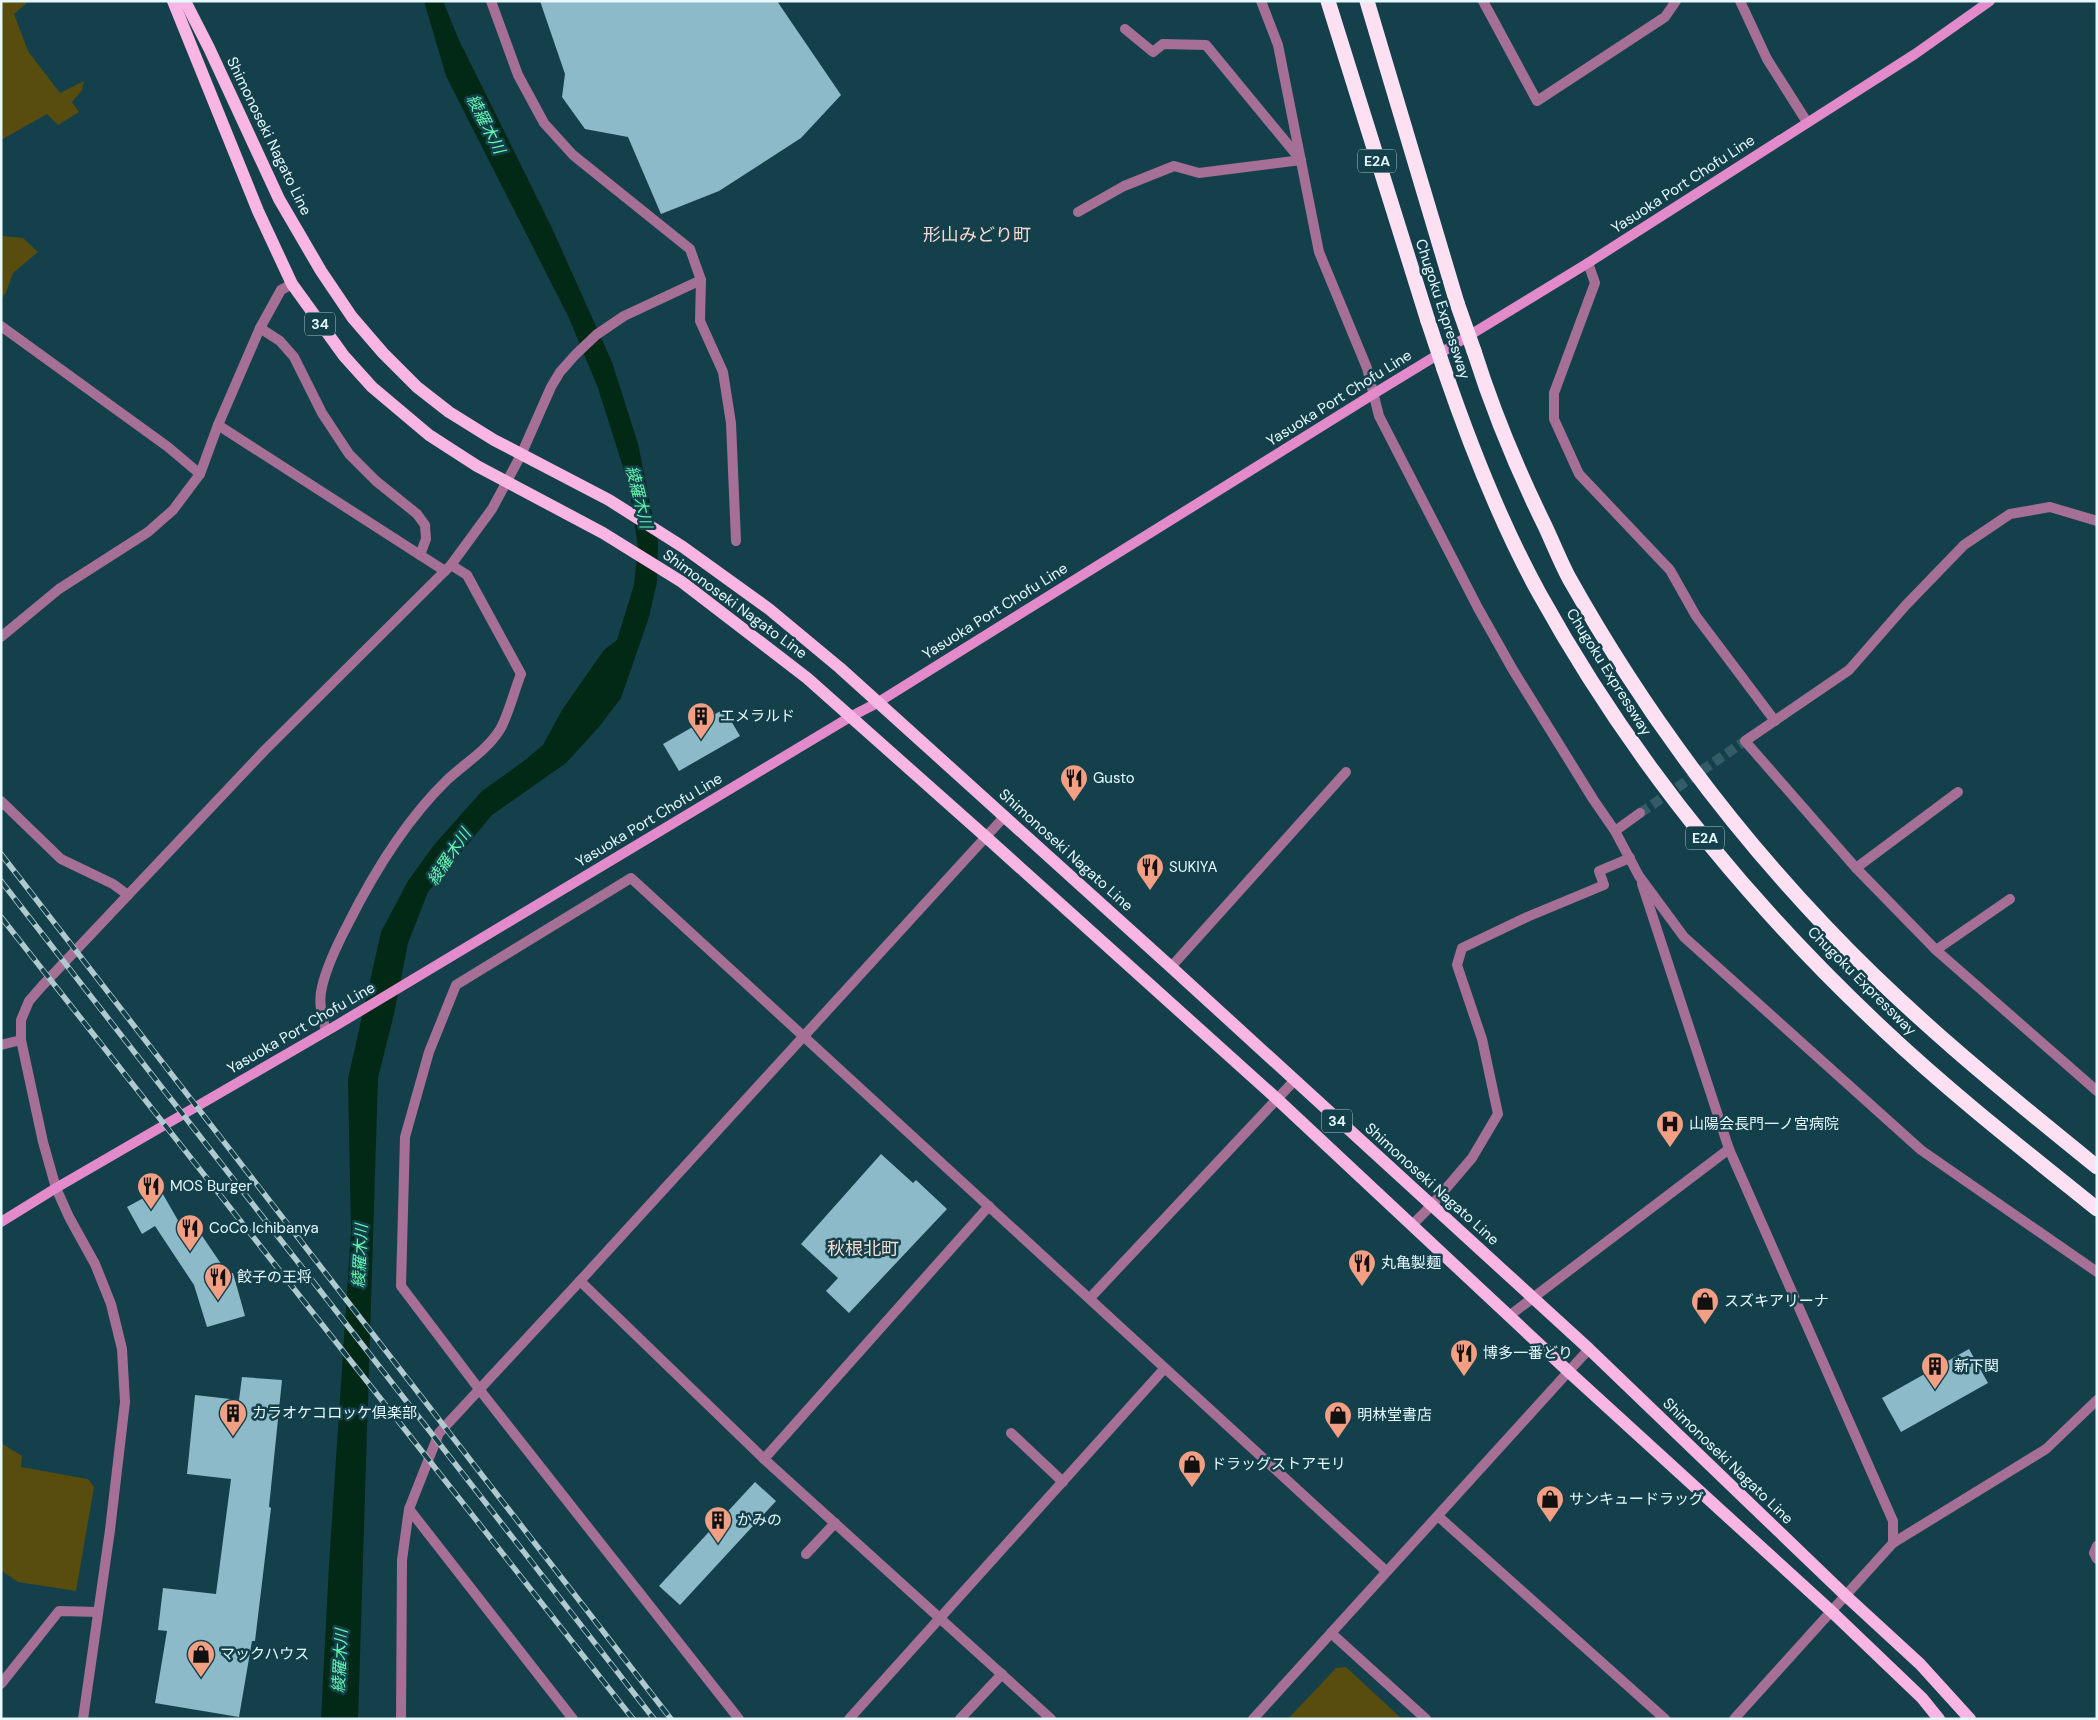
<svg xmlns="http://www.w3.org/2000/svg" width="2098" height="1720" font-family="'DM Sans','Noto Sans JP',sans-serif">
	<rect width="100%" height="100%" fill="#13404b"/>
	<g fill="#584c0e">
		<path d="M1,1h28l-15,13 14,37 32,42 24,-12 -2,9 -10,12 7,10 -21,13 -11,-11 -46,26z"/>
		<path d="M1,233l2,3 20,2 15,14 -25,21 -7,19 -5,8z"/>
		<path d="M1,1443l21,13 -1,11 67,12 6,8 -18,104 -58,-9 -16,-11z"/>
		<path d="M1346,1667l56,52h-114l48,-51z"/>
	</g>
	<path fill="#022816" d="M424,1h19l15,37 93,188 61,136 26,82 20,98 -1,40 -8,35 -28,81 -22,29 -33,36 -74,52 -64,77 -20,51 -14,71 -16,64 -20,641h-37l8,-154 22,-333 -3,-153 33,-147 27,-51 26,-36 48,-54 42,-30 19,-16 19,-35 42,-60 13,-10 17,-55 4,-38 -9,-61 -31,-98 -29,-70 -123,-242z"/>
	<g fill="#8dbac8">
		<path d="M540,1h237l64,94 -40,43 -82,53 -58,23 -33,-77 -43,-8 -23,-32 3,-23z"/>
		<path d="M724,709l16,27 -61,35 -16,-27z"/>
		<path d="M881,1154l32,29 3,-3 31,29 -98,104 -23,-22 12,-13 -37,-34z"/>
		<path d="M160,1189l24,42 10,-7 34,50 5,-1 12,43 -38,11 -13,-42 -39,-59 -13,8 -15,-27z"/>
		<path d="M1969,1349l19,34 -87,49 -19,-34z"/>
		<path d="M242,1377l40,3 -13,127 2,1 -16,133h-3l-13,76 -84,-14 12,-72 -9,-1 5,-42 53,6 15,-115 -44,-5 8,-79 44,5z"/>
		<path d="M755,1482l21,19 -96,104 -21,-19z"/>
	</g>
	<g fill="none" stroke-linecap="round" stroke-linejoin="round">
		<path stroke="#335c66" stroke-width="10" stroke-dasharray="10 5" stroke-linecap="butt" d="M1640,813l105,-72"/>
		<g stroke="#a66f96" stroke-width="10">
			<path d="M491,1l27,74 26,48 29,32 117,94 11,31 -1,41 23,51 8,51 5,118"/>
			<path d="M1261,1l17,44 41,207 48,116 12,48 99,192 35,62 80,129 22,32 24,45 45,61 237,213 176,122"/>
			<path d="M1483,1l54,100 128,-84 11,-16"/>
			<path d="M1740,1l27,58 40,63"/>
			<path d="M1125,29l28,23 10,-8 43,1 94,114"/>
			<path d="M1078,212l46,-26 50,-20 25,7 102,-13"/>
			<path d="M1588,263l7,20 -41,110v26l25,55 91,96 26,46 79,105"/>
			<path d="M1,326l167,121 32,27"/>
			<path d="M260,328l20,13 14,16 28,56 27,41 27,27 41,33 8,11 1,14 -6,16 25,16"/>
			<path d="M218,425l202,130"/>
			<path d="M2097,521l-47,-14 -40,7 -46,31 -59,61 -56,64 -104,71 111,127 80,82 161,141"/>
			<path d="M1,637l58,-48 89,-57 25,-22 27,-36 18,-49 42,-97 21,-38 11,-6"/>
			<path d="M1,801l60,58 52,25 15,11"/>
			<path d="M1615,831l25,-18"/>
			<path d="M1856,868l102,-76"/>
			<path d="M1642,884l87,265 164,372v22"/>
			<path d="M1936,950l74,-51"/>
			<path d="M1171,967l175,-195"/>
			<path d="M326,1031c-4,-15 -8,-29 -4,-44 5,-22 16,-44 26,-63 25,-50 59,-105 99,-144 17,-16 39,-29 52,-49 8,-11 16,-43 22,-57l-54,-99 -16,-10"/>
			<path d="M1,1045l20,-5"/>
			<path d="M1412,1225l19,-19 41,-48 26,-44 -16,-75 -25,-74 5,-17 65,-31 77,-32 -5,-14 31,-13"/>
			<path d="M580,1281l184,178 287,260"/>
			<path d="M1090,1298l204,-217"/>
			<path d="M1509,1316l220,-167"/>
			<path d="M1011,1433l52,49"/>
			<path d="M764,1459l225,-253"/>
			<path d="M409,1509l164,210"/>
			<path d="M1439,1517l226,202"/>
			<path d="M2097,1546l-3,7 3,6"/>
			<path d="M806,1554l29,-31"/>
			<path d="M1331,1633l95,86"/>
			<path d="M1,1684l58,-73 39,1"/>
			<path d="M401,1719l1,-159 7,-51 30,-76 141,-152 425,-465"/>
			<path d="M739,1719l-260,-330 -78,-103 4,-149 24,-85 27,-67 175,-107 755,693"/>
			<path d="M849,1719l315,-350"/>
			<path d="M960,1719l42,-45"/>
			<path d="M1734,1719l159,-176 153,-94 51,-49"/>
		</g>
		<g stroke="#a66f96" stroke-width="10">
			<path d="M83,1719l27,-189 15,-128 -3,-53 -11,-45 -16,-40 -26,-47 -13,-29 -13,-46 -22,-102v-20l8,-19 13,-15 223,-236 186,-185 41,-56 29,-54 30,-68 9,-15 16,-18 20,-19 28,-19 77,-36"/>
			<path d="M1253,1719l336,-370"/>
		</g>
		<path stroke="#e38bca" stroke-width="10" d="M1,1222l55,-34 281,-163 513,-308 27,-14 498,-310 213,-130 327,-209 75,-53"/>
		<g stroke="#f9b5e4" stroke-width="12">
			<path d="M173,1l85,210 34,73 52,72 28,31 57,48 48,31 126,67 79,49 125,96 179,159 291,262 292,273 262,239 91,87 17,21"/>
			<path d="M185,1l24,47 70,151 42,72 31,46 31,36 34,34 32,25 45,28 115,60 74,47 86,62 71,59 331,299 418,382 256,246 75,69 50,55"/>
		</g>
		<g stroke="#fde1f3" stroke-width="15">
			<path d="M1328,1l100,320"/>
			<path d="M1367,1l90,302"/>
			<path d="M1474,351c19,60 43,118 71,175 8,17 15,35 24,52 71,127 157,244 257,349 83,88 177,164 271,240"/>
			<path d="M1444,369c26,76 56,153 95,224 90,163 210,311 346,438 67,63 140,120 212,178"/>
		</g>
		<g stroke="#afc9cf" stroke-width="5.5">
			<g id="rail">
				<path d="M1,854l670,865"/>
				<path d="M1,881l653,838"/>
				<path d="M1,917l632,802"/>
			</g>
		</g>
		<use href="#rail" stroke="#13404b" stroke-width="4" stroke-dasharray="11" stroke-linecap="butt"/>
		<g stroke="#fde1f3" stroke-width="15">
			<path d="M1457,303l17,48"/>
			<path d="M1428,321l16,48"/>
		</g>
	</g>
	<defs>
		<g id="building-pin" transform="scale(1.4375)"><path d="M0 17L-7.5 6A9.5 9.5 0 1 1 7.5 6Z" fill="#f39f84" stroke="#13404b"/><path d="M-4-6H4V6H1V3H-1V6H-4ZM-2.5-4.3h1.7v1.8h-1.7ZM.8-4.3h1.7v1.8H.8ZM-2.5-1h1.7V.8h-1.7ZM.8-1h1.7V.8H.8Z" fill="#111"/></g>
		<g id="restaurant-pin" transform="scale(1.4375)"><path d="M0 17L-7.5 6A9.5 9.5 0 1 1 7.5 6Z" fill="#f39f84" stroke="#13404b"/><path d="M-5-6h1v4h1v-4h1v4h1v-4h1v5L-1.5 .5V6h-2V.5L-5-1ZM5-6V6H3V1.5H1.5Q1.5-4 5-6Z" fill="#111"/></g>
		<g id="hospital-pin" transform="scale(1.4375)"><path d="M0 17L-7.5 6A9.5 9.5 0 1 1 7.5 6Z" fill="#f39f84" stroke="#13404b"/><path d="M-5-5h3v3.5h4V-5h3V5h-3V1.5h-4V5h-3Z" fill="#111"/></g>
		<g id="shop-pin" transform="scale(1.4375)"><path d="M0 17L-7.5 6A9.5 9.5 0 1 1 7.5 6Z" fill="#f39f84" stroke="#13404b"/><path d="M-5-2.5h2.3a2.7 3.5 0 0 1 5.4 0H5L5.5 6h-11ZM-1.5-2.5h3a1.5 2.3 0 0 0-3 0Z" fill="#111"/></g>
	</defs>
	<g fill-rule="evenodd">
		<use href="#building-pin" x="701" y="716"/>
		<use href="#restaurant-pin" x="1074" y="778"/>
		<use href="#restaurant-pin" x="1150" y="867"/>
		<use href="#hospital-pin" x="1670" y="1124"/>
		<use href="#restaurant-pin" x="151" y="1186"/>
		<use href="#restaurant-pin" x="190" y="1228"/>
		<use href="#restaurant-pin" x="1362" y="1263"/>
		<use href="#restaurant-pin" x="218" y="1277"/>
		<use href="#shop-pin" x="1705" y="1301"/>
		<use href="#restaurant-pin" x="1464" y="1353"/>
		<use href="#building-pin" x="1935" y="1366"/>
		<use href="#building-pin" x="233" y="1413"/>
		<use href="#shop-pin" x="1338" y="1415"/>
		<use href="#shop-pin" x="1192" y="1464"/>
		<use href="#shop-pin" x="1550" y="1499"/>
		<use href="#building-pin" x="718" y="1520"/>
		<use href="#shop-pin" x="201" y="1654"/>
	</g>
	<g text-anchor="middle" dominant-baseline="central" stroke-width="5" stroke-linejoin="round" paint-order="stroke">
		<g fill="#13404b" stroke="#a7c2c8" stroke-width="1">
			<rect x="1358" y="149.5" width="38" height="23" rx="4"/>
			<rect x="305" y="312.5" width="30" height="23" rx="4"/>
			<rect x="1686" y="826.5" width="38" height="23" rx="4"/>
			<rect x="1322" y="1109.5" width="30" height="23" rx="4"/>
		</g>
		<g font-size="14" font-weight="bold" fill="#e6f9fe">
			<text x="1377" y="161">E2A</text>
			<text x="320" y="324">34</text>
			<text x="1705" y="838">E2A</text>
			<text x="1337" y="1121">34</text>
		</g>
		<g font-size="15" fill="#e6f9fe" stroke="#13404b">
			<text transform="translate(269 136) rotate(64)">Shimonoseki Nagato Line</text>
			<text transform="translate(1683 184) rotate(-33)">Yasuoka Port Chofu Line</text>
			<text transform="translate(1443 309) rotate(72)">Chugoku Expressway</text>
			<text transform="translate(1339 398) rotate(-32)">Yasuoka Port Chofu Line</text>
			<text transform="translate(735 604) rotate(36)">Shimonoseki Nagato Line</text>
			<text transform="translate(995 611) rotate(-32)">Yasuoka Port Chofu Line</text>
			<text transform="translate(1609 672) rotate(58)">Chugoku Expressway</text>
			<text transform="translate(649 820) rotate(-31)">Yasuoka Port Chofu Line</text>
			<text transform="translate(1066 850) rotate(42)">Shimonoseki Nagato Line</text>
			<text transform="translate(1862 981) rotate(45)">Chugoku Expressway</text>
			<text transform="translate(301 1028) rotate(-30)">Yasuoka Port Chofu Line</text>
			<text transform="translate(1432 1184) rotate(42)">Shimonoseki Nagato Line</text>
			<text transform="translate(1728 1461) rotate(44)">Shimonoseki Nagato Line</text>
		</g>
		<g font-size="15" fill="#e6f9fe" stroke="#13404b" text-anchor="start">
			<text x="720" y="716">エメラルド</text>
			<text x="1093" y="778">Gusto</text>
			<text x="1169" y="867">SUKIYA</text>
			<text x="1689" y="1124">山陽会長門一ノ宮病院</text>
			<text x="170" y="1186">MOS Burger</text>
			<text x="209" y="1228">CoCo Ichibanya</text>
			<text x="1381" y="1263">丸亀製麺</text>
			<text x="237" y="1277">餃子の王将</text>
			<text x="1724" y="1301">スズキアリーナ</text>
			<text x="1483" y="1353">博多一番どり</text>
			<text x="1954" y="1366">新下関</text>
			<text x="252" y="1413">カラオケコロッケ倶楽部</text>
			<text x="1357" y="1415">明林堂書店</text>
			<text x="1211" y="1464">ドラッグストアモリ</text>
			<text x="1569" y="1499">サンキュードラッグ</text>
			<text x="737" y="1520">かみの</text>
			<text x="220" y="1654">マックハウス</text>
		</g>
		<g font-size="16" font-style="italic" fill="#65f8af" stroke="#13404b">
			<text transform="translate(486 124) rotate(63)">綾羅木川</text>
			<text transform="translate(639 497) rotate(76)">綾羅木川</text>
			<text transform="translate(449 857) rotate(-56)">綾羅木川</text>
			<text transform="translate(360 1256) rotate(-87)">綾羅木川</text>
			<text transform="translate(340 1661) rotate(-87)">綾羅木川</text>
		</g>
		<g font-size="18" fill="#fad9ce" stroke="#13404b">
			<text x="977" y="235">形山みどり町</text>
			<text x="863" y="1249">秋根北町</text>
		</g>
	</g>
	<rect width="2098" height="1720" fill="none" stroke="#e6f9fe" stroke-width="5"/>
</svg>
